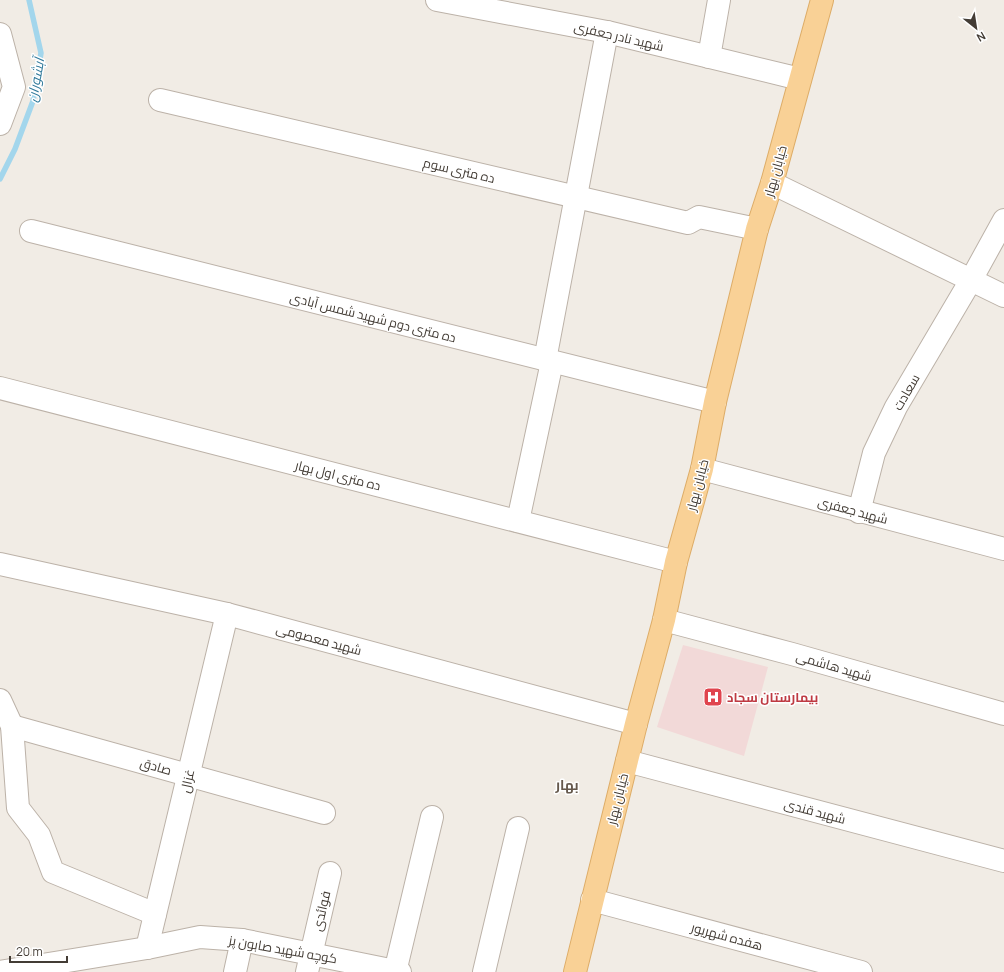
<svg xmlns="http://www.w3.org/2000/svg" width="1004" height="972" font-family="Manrope,Cairo,sans-serif">
	<rect width="100%" height="100%" fill="#f1ece5"/>
	<path fill="#f2d9d8" d="M683,645l85,22 -24,89 -87,-29z"/>
	<g fill="none" stroke-linecap="round" stroke-linejoin="round">
		<path stroke="#a3d6ec" stroke-width="5.5" d="M0,179l15,-30 18,-48 8,-48 -12,-53"/>
		<g stroke="#bcb2a8" stroke-width="24">
			<g id="minor">
				<path d="M437,0l170,32 193,47"/>
				<path d="M0,34l14,53 -14,37"/>
				<path d="M709,57l10,-57"/>
				<path d="M160,100l528,123 11,-6 58,12"/>
				<path d="M772,183l232,113"/>
				<path d="M31,231l684,171"/>
				<path d="M545,360l62,-328"/>
				<path d="M0,388l676,174"/>
				<path d="M702,469l302,80"/>
				<path d="M859,512l15,-59 22,-46 75,-127 33,-60"/>
				<path d="M518,521l34,-159"/>
				<path d="M0,564l227,50 409,110"/>
				<path d="M664,620l128,34 212,60"/>
				<path d="M0,700l12,26 6,82 21,27 14,37 102,42"/>
				<path d="M12,726l312,87"/>
				<path d="M627,761l377,100"/>
				<path d="M592,900l269,72"/>
				<path d="M147,948l80,-334"/>
				<path d="M0,972l147,-24 53,-11 42,3 158,32"/>
				<path d="M235,972l7,-32"/>
				<path d="M307,972l23,-99"/>
				<path d="M395,972l37,-155"/>
				<path d="M484,972l34,-144"/>
			</g>
		</g>
		<g stroke="#ddac67" stroke-width="24">
			<path id="major" d="M575,972l61,-248 28,-104 12,-58 26,-93 13,-67 42,-173 15,-46 50,-183"/>
		</g>
		<use href="#minor" stroke="#fff" stroke-width="22"/>
		<use href="#major" stroke="#f9d196" stroke-width="22"/>
	</g>
	<defs>
		<g id="hospital-square" transform="scale(1)"><rect x="-9" y="-9" width="18" height="18" rx="4" fill="#e0444e" stroke="#fff"/><path d="M-5-5h3v3.5h4V-5h3V5h-3V1.5h-4V5h-3Z" fill="#fff"/></g>
	</defs>
	<g fill-rule="evenodd">
		<use href="#hospital-square" x="713" y="697"/>
	</g>
	<g text-anchor="middle" dominant-baseline="central" stroke-width="3" stroke-linejoin="round" paint-order="stroke">
		<g font-size="13" fill="#433c35" stroke="#fff">
			<text transform="translate(619 36) rotate(13)">شهید نادر جعفری</text>
			<text transform="translate(459 170) rotate(13)">ده متری سوم</text>
			<text transform="translate(775 171) rotate(-74)">خیابان بهار</text>
			<text transform="translate(373 317) rotate(14)">ده متری دوم شهید شمس آبادی</text>
			<text transform="translate(906 392) rotate(-60)">سعادت</text>
			<text transform="translate(338 475) rotate(14)">ده متری اول بهار</text>
			<text transform="translate(697 485) rotate(-75)">خیابان بهار</text>
			<text transform="translate(853 510) rotate(15)">شهید جعفری</text>
			<text transform="translate(319 639) rotate(15)">شهید معصومی</text>
			<text transform="translate(834 666) rotate(16)">شهید هاشمی</text>
			<text transform="translate(156 766) rotate(16)">صادق</text>
			<text transform="translate(187 781) rotate(-77)">غزال</text>
			<text transform="translate(617 799) rotate(-76)">خیابان بهار</text>
			<text transform="translate(815 811) rotate(15)">شهید قندی</text>
			<text transform="translate(321 911) rotate(-77)">فوائدی</text>
			<text transform="translate(727 936) rotate(15)">هفده شهریور</text>
			<text transform="translate(283 949) rotate(10)">کوچه شهید صابون پز</text>
		</g>
		<g font-size="13" font-weight="bold" fill="#be3a42" stroke="#fff" text-anchor="start">
			<text x="727" y="697">بیمارستان سجاد</text>
		</g>
		<g font-size="14" font-style="italic" fill="#30799a" stroke="#fff">
			<text transform="translate(35 80) rotate(-80)">آبشوران</text>
		</g>
		<g font-size="14" font-weight="bold" fill="#65584c" stroke="#fff">
			<text x="567" y="784">بهار</text>
		</g>
	</g>
	<g transform="translate(976 28) rotate(150)" stroke="#ffffff" stroke-width="3" paint-order="stroke">
	<path d="M0-3L7 15L0 10L-7 15Z" fill="#433c35"/>
	<text y="-6" font-size="11" font-weight="bold" text-anchor="middle" fill="#433c35">N</text>
	</g>
	<path d="M10 956v6h57v-6" fill="none" stroke="#433c35" stroke-width="2"/>
	<text x="16" y="956" font-size="12" fill="#433c35" stroke="#ffffff" stroke-width="3" paint-order="stroke">20 m</text>
</svg>
